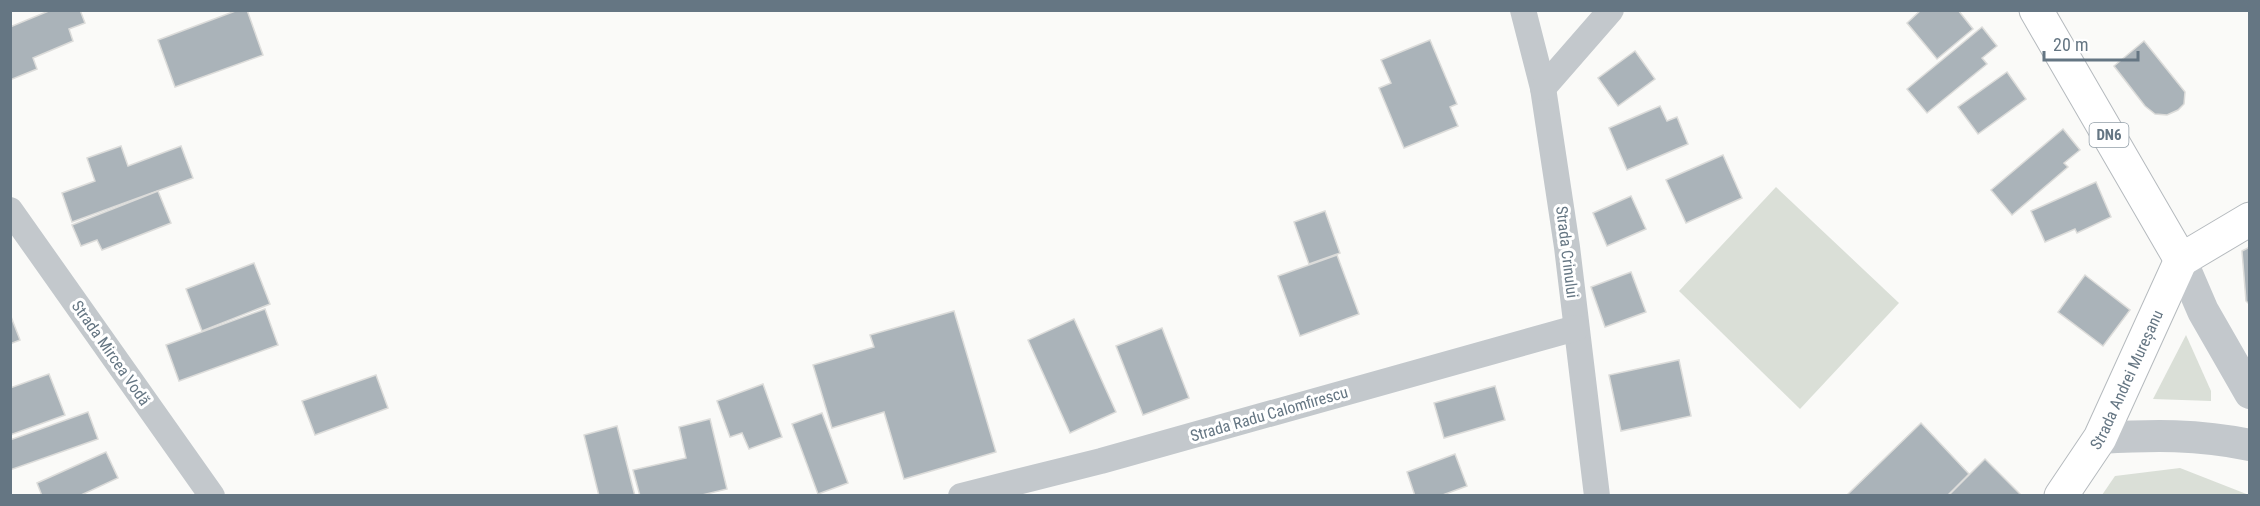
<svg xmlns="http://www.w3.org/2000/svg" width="2260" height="506" font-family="'Roboto Condensed',sans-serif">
	<rect width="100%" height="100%" fill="#fafaf8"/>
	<g fill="#dadfd7">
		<path d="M1776,187l123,116 -99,106 -121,-118z"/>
		<path d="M2186,335l25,56v10l-58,-2z"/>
		<path d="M2180,468l69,27h-147l13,-19z"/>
	</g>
	<g fill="#aab3b9" stroke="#dcdcda" stroke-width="1.5">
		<path d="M51,10h29l5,13 -16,6 4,12 -40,17 4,11 -27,11v-53z"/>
		<path d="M238,10h9l16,45 -88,32 -17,-47z"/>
		<path d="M1921,10h37l15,19 -36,30 -30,-36z"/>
		<path d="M1982,27l15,19 -15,12 5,6 -60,49 -20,-24z"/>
		<path d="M1430,40l27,64 -7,3 8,19 -54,22 -25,-60 12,-5 -10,-23z"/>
		<path d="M2144,41l41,51 -1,12 -6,6 -11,5 -12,-1 -10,-8 -31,-40z"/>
		<path d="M1635,51l20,28 -37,27 -20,-28z"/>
		<path d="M2007,72l19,27 -48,35 -20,-27z"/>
		<path d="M1660,106l7,15 10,-4 11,27 -61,26 -18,-42z"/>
		<path d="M2063,129l17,21 -16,13 4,4 -56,48 -21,-25z"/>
		<path d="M121,146l7,20 53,-20 12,32 -121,44 -10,-29 33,-12 -8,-23z"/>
		<path d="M1723,155l19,43 -56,25 -20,-43z"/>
		<path d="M2096,182l15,35 -34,16 -2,-4 -30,13 -14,-31z"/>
		<path d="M158,191l13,32 -69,27 -5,-10 -16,6 -9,-21z"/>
		<path d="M1631,196l15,33 -39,17 -14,-33z"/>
		<path d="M1325,211l15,42 -31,11 -15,-42z"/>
		<path d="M2250,247v58l-4,-4 -4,-50z"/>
		<path d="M1337,255l22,59 -59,22 -22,-60z"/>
		<path d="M254,263l16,41 -68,27 -16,-42z"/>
		<path d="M1631,272l15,40 -41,15 -14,-40z"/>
		<path d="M2085,275l45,35 -27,36 -45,-34z"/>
		<path d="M265,309l13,36 -99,36 -13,-36z"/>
		<path d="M954,311l42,141 -92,27 -20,-67 -52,16 -19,-63 61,-18 -4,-12z"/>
		<path d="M10,314l10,26 -10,4z"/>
		<path d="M1074,319l42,93 -46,21 -42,-93z"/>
		<path d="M1162,328l27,70 -46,17 -27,-69z"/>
		<path d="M1679,360l12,56 -70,15 -12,-56z"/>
		<path d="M49,374l16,41 -55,20v-47z"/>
		<path d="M376,375l12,33 -73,27 -13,-34z"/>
		<path d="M763,384l19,53 -33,12 -7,-16 -12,4 -13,-36z"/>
		<path d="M1495,386l10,34 -61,18 -10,-35z"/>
		<path d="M88,412l10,27 -88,31v-30z"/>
		<path d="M822,413l26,70 -30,11 -26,-70z"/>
		<path d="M710,419l17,70 -29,7h-58l-7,-26 53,-12 -7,-31z"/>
		<path d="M1921,423l48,51 -22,22h-101z"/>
		<path d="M617,426l18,70h-36l-15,-61z"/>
		<path d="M106,452l12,26 -39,18h-37l-5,-13z"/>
		<path d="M1455,454l12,32 -27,10h-25l-8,-24z"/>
		<path d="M1985,459l36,36 -73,1z"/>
	</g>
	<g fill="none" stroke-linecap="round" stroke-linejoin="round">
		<g stroke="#b5babe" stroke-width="35">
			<g id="primary">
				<path d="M2036,10l145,250"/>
				<path d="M2181,260l69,-41"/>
				<path id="s1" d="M2061,496l39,-58 81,-178"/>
			</g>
		</g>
		<g stroke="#c3c8cc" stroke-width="26">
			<path d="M1523,10l20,78 24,159 30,249"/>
			<path d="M1543,88l68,-78"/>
			<path d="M10,210l202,286"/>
			<path d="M961,496l140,-35 475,-133"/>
		</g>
		<g stroke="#c3c8cc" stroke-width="32">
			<path d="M2181,260l22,51 47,82"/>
			<path d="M2100,438c53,-3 97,-4 150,7"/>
		</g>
		<use href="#primary" stroke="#fff" stroke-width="33"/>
	</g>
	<g text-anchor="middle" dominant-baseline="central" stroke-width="6" stroke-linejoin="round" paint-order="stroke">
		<rect fill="#fff" stroke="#939fa8" stroke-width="1.5" x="2089.5" y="123" width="39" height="24" rx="4.5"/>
		<g font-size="15" font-weight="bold" fill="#657683">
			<text x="2109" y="135">DN6</text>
		</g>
		<g font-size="16" fill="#657683" stroke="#fff">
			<text transform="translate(1567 252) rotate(83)">Strada Crinului</text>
			<text transform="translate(111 353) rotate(55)">Strada Mircea Vodă</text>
			<text stroke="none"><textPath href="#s1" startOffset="134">Strada Andrei Mureșanu</textPath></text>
			<text transform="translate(1269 414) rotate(-16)">Strada Radu Calomfirescu</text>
		</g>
	</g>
	<rect width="2260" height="506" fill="none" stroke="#657683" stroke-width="24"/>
	<path d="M2044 51v9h94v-9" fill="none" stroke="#657683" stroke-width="3"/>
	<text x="2053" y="51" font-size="18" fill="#657683" stroke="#ffffff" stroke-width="4.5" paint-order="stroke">20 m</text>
</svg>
